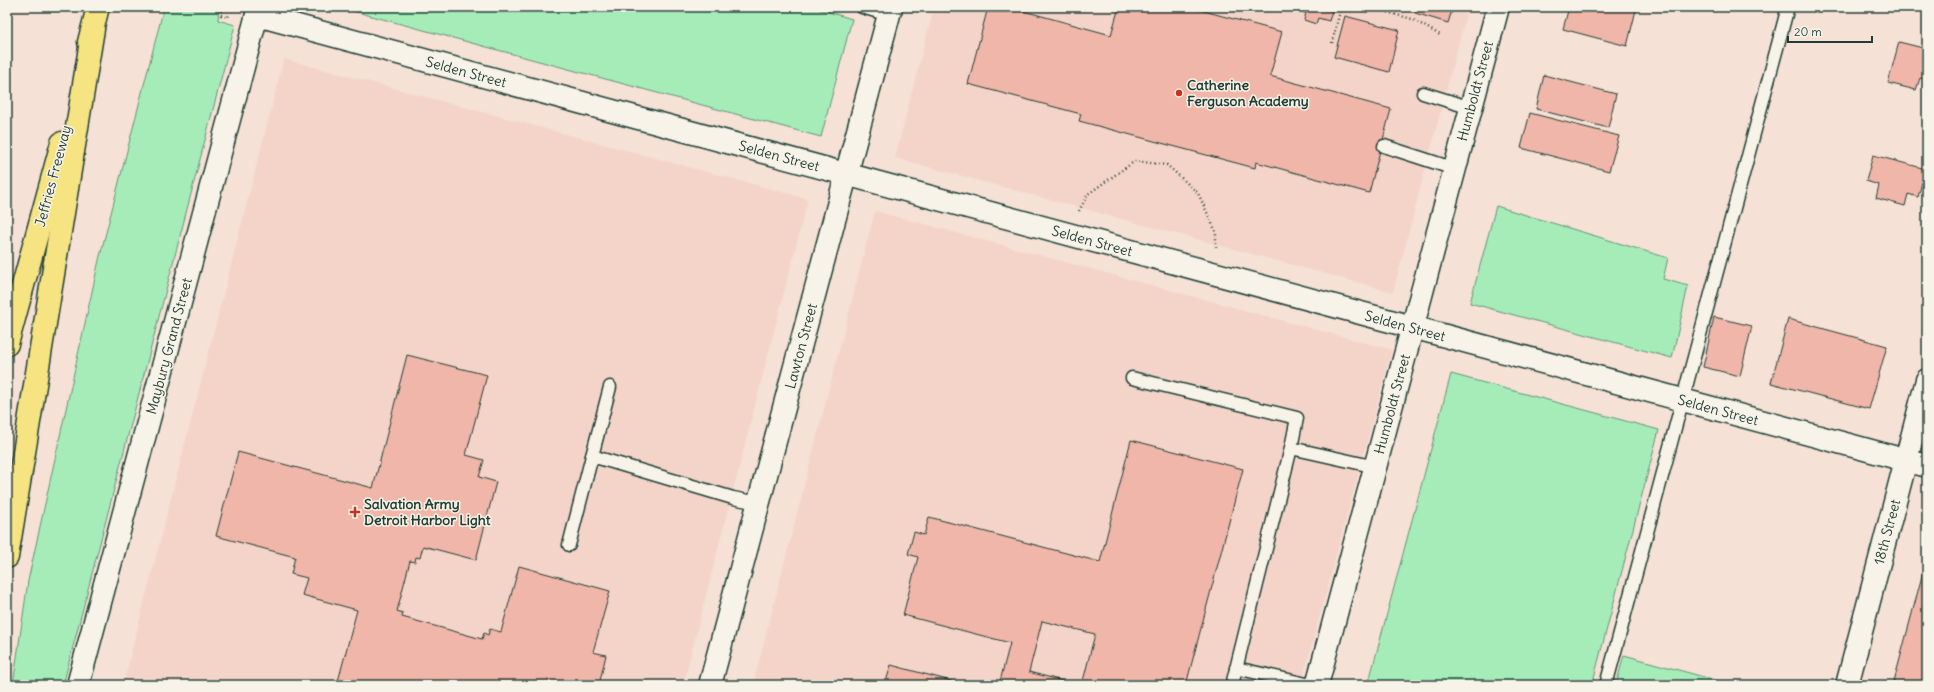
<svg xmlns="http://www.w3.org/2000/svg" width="1934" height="692" font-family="Delius,sans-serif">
	<rect width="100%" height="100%" fill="#f5e1d5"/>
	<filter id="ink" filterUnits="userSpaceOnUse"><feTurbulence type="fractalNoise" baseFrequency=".025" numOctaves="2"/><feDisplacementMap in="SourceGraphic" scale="8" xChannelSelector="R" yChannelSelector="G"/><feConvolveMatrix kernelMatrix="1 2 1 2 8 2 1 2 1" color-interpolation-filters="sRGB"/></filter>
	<g filter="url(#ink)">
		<g fill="#f4d4c8">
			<path d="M934,7h534l-75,285 -498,-134z"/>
			<path d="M284,59l524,140 -125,486h-560z"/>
			<path d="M875,211l517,139 -91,335h-548z"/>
		</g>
		<g fill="#a6ecb9" stroke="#629476">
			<path d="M164,7h55l-1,13 17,5 -172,660h-50l15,-104 32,-145 39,-176z"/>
			<path d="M338,7h474l40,12 -31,118z"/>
			<path d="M1496,206l172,52 -5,21 25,7 -16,72 -202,-55z"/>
			<path d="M1451,374l208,56 -67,255h-224z"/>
			<path d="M1624,655l109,30h-117z"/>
		</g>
		<g fill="#f0b6a9" stroke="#1f3d34">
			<path d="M988,7h21l102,28 8,-28h70l93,25 -12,44 121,33 -22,84 -113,-31 -1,6 -176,-47 2,-7 -113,-30z"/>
			<path d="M1300,7h17l15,4 -3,10 -11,-3 -2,6 -12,-4 2,-7 -7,-2z"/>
			<path d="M1417,7h36l-5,16 -33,-10z"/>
			<path d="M1569,7h56l11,3 -9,36 -64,-17z"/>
			<path d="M1345,16l54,14 -10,42 -55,-15z"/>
			<path d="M1899,42l28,7v31l-7,-2 -4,12 -28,-7z"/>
			<path d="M1544,75l72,19 -8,34 -72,-19z"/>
			<path d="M1530,113l89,23 -10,35 -88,-23z"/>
			<path d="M1873,155l53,14 -8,28 -10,-3 -3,12 -29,-8 3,-13 -13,-4z"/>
			<path d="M1714,317l38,9 -12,50 -37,-9z"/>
			<path d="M1788,319l99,27 -18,63 -98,-26z"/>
			<path d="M407,355l80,20 -21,80 18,5 -5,17 17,5 -20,78 -53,-14 -3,12 -4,-1 -1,5 -5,-1 -13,50 6,2 -1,4 80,22 2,-6 4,2 2,-6 11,3 18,-66 91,25 -17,61 13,3 -7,30h-262l20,-75 -55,-15 5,-17 -16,-4 4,-17 -79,-21 22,-84 135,36z"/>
			<path d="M1131,440l112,29 -57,216h-104l13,-51 -53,-13 -13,51 49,13h-79l11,-42 -107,-28 15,-58 -10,-3 6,-22 10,3 5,-18 171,45z"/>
			<path d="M1927,557v128h-34z"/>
			<path d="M891,665l75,20h-81z"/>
		</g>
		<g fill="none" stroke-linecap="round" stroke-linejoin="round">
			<g stroke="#1f3d34" stroke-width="15">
				<g id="lane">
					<path d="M862,7l27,8"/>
					<path d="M1423,93l48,15"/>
					<path d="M1384,146l71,23"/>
					<path d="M1132,378l165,40 -6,30"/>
					<path d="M610,387l-18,69 141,42 25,5"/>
					<path d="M569,545l23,-89"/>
					<path d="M1236,668l75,17"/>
					<path d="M1232,685l59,-237 85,19"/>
					<path d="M1606,685l182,-678"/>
				</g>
			</g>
			<g stroke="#1f3d34" stroke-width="25">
				<g id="street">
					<path d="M257,15l1670,451"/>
					<path d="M710,685l181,-678"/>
					<path d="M1317,685l181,-678"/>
					<path d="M1847,685l80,-305"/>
				</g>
			</g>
			<g stroke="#1f3d34" stroke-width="25">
				<path id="secondary" d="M78,685l181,-678"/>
			</g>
			<g stroke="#1f3d34" stroke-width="25">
				<g id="highway">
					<path d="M89,42l9,-35"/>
					<path d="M7,344l55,-201"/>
					<path d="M7,557l86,-528"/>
				</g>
			</g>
			<g stroke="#1f3d34" stroke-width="2.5" stroke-dasharray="1 3" stroke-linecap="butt">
				<path d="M222,7l-1,8 7,2 1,-2"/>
				<path d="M1368,7l44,12 28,16"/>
				<path d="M1332,43l9,-36"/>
				<path d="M1079,211l9,-17 47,-33 32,4 31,28 18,39v15"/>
			</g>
			<use href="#lane" stroke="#f7f3e8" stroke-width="12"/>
			<use href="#street" stroke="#f7f3e8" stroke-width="22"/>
			<use href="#secondary" stroke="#f7f3e8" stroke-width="22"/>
			<use href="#highway" stroke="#f6e381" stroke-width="22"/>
		</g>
	</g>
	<g fill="#c8321e" stroke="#f7f3e8" stroke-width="1.5">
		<circle cx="1179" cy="93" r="4"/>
		<path d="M353 506h4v4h4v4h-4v4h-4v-4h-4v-4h4z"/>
	</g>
	<g text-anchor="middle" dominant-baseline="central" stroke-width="3" stroke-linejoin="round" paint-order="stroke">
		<g font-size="14" fill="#1f3d34" stroke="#f7f3e8">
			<text transform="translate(466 72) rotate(15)">Selden Street</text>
			<text transform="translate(1475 91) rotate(-75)">Humboldt Street</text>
			<text transform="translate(779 156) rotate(15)">Selden Street</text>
			<text transform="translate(53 176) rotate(-75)">Jeffries Freeway</text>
			<text transform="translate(1092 241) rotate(15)">Selden Street</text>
			<text transform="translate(1405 326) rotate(15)">Selden Street</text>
			<text transform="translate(169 346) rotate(-75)">Maybury Grand Street</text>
			<text transform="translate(801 346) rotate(-75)">Lawton Street</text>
			<text transform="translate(1392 404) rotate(-75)">Humboldt Street</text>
			<text transform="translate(1718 410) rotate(15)">Selden Street</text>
			<text transform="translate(1887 532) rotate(-75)">18th Street</text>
		</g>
		<g font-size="14" font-weight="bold" fill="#1f3d34" stroke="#f7f3e8" text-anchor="start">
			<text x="1187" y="85">Catherine<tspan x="1187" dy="16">Ferguson Academy</tspan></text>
			<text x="364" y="504">Salvation Army<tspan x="364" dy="16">Detroit Harbor Light</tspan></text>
		</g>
	</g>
	<rect width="1934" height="692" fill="none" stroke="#f7f3e8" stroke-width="24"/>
	<rect x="12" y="12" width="1910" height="668" fill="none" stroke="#1f3d34" stroke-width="1.5" filter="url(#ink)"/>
	<path d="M1788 36v6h84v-6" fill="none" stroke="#1f3d34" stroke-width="2"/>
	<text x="1794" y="36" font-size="12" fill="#1f3d34" stroke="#f7f3e8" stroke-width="3" paint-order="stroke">20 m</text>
</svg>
